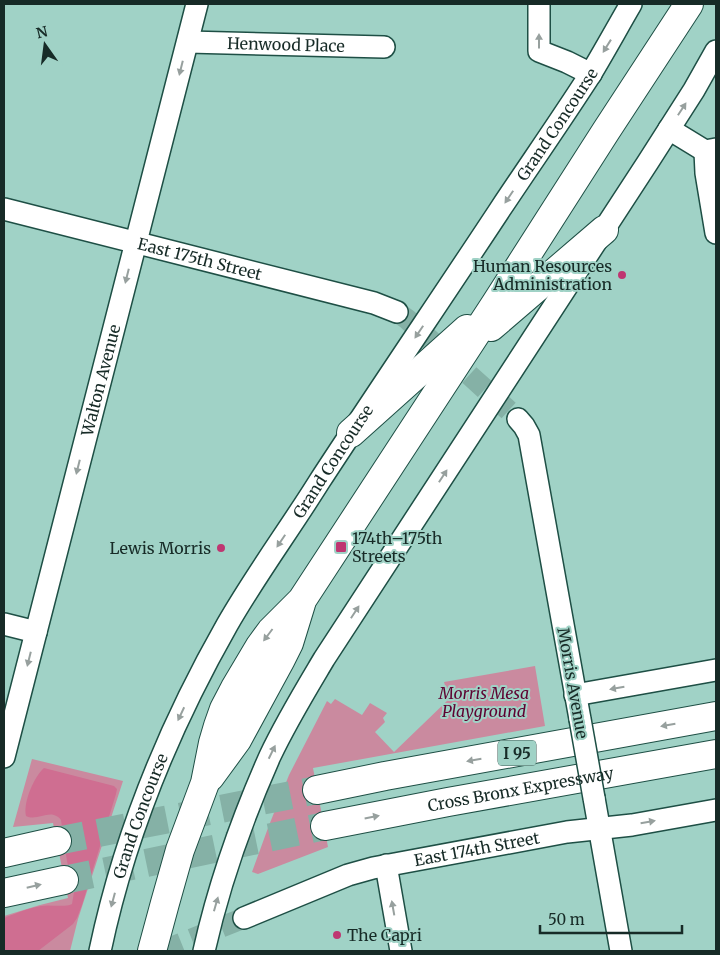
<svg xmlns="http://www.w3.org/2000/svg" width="720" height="955" font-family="Merriweather,serif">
	<rect width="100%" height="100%" fill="#a0d2c6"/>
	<g fill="#ca8a9f">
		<path d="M535,666l10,60 -232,42 15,79 -70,27 -6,-2 16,-44 21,-53 38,-74 4,3 4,-5 27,16 8,-12 17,10 -4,5 2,4 -10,10 19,20 55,-53 -5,-17z"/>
		<path d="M32,759l91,22 -45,138 -8,32h-66v-35l36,-11 28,-7 -15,-75 -40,4z"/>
	</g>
	<path fill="#cf6e91" d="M44,768l70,18 3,3 -1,5 -34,111 -5,13 -4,6 -35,27h-34v-32l2,-2c11,-4 23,-9 35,-11 9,-2 23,2 31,-2l2,-12 -7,-31 -6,-41c-10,-13 -23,2 -35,-4 -3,-14 8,-39 18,-48z"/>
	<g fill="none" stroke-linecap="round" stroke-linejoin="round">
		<g stroke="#85b1a6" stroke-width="21" stroke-dasharray="21 11" stroke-linecap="butt">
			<path d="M397,312l10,7 49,44 62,56"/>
			<path d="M162,951l82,-33"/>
		</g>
		<g stroke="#85b1a6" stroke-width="28" stroke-dasharray="28 14" stroke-linecap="butt">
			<path d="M57,841l260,-51"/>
			<path d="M64,880l261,-54"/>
		</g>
		<g stroke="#1e4f45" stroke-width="24">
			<g id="minor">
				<path d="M539,4v47l28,11 24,12"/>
				<path id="s1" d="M188,42l196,5"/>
				<path d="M669,129l36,22 11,-2"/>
				<path d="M705,151l1,22 10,60"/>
				<path id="s2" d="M4,209l370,94 23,9"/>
				<path d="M518,419l6,7 5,9 51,284"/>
				<path d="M4,624l32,8"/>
				<path d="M575,695l141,-25"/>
				<path id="s3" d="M4,757l193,-753"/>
				<path d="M594,798l27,153"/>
				<path d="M386,865l15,86"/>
				<path id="s4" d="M244,918l104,-43 25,-7 194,-36 65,-7 84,-15"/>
				<path id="s5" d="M100,951c24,-114 69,-224 127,-326 28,-49 62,-95 92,-143 60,-92 122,-183 182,-274 30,-45 60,-88 89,-133 14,-23 27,-47 41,-71"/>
				<path d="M204,951c15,-67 38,-132 66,-195 16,-34 35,-65 54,-97l324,-497 46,-72 22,-39"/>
			</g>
		</g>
		<g stroke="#1e4f45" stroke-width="30">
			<g id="major">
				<path d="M491,327l113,-97"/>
				<path d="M351,433l116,-104"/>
				<path d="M210,777l27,-37 44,-81 8,-16 12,-39"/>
				<path d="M152,951l13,-48 15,-53 25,-67 8,-40 5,-17 6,-17 11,-21 25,-42 11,-15 31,-31 194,-297 110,-172 83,-127"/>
			</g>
		</g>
		<g stroke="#1e4f45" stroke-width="30">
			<g id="highway">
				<path d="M317,790l68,-14 331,-60"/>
				<path id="s6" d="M325,826l123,-24 268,-48"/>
				<path d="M4,853l53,-12"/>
				<path d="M4,893l60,-13"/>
			</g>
		</g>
		<use href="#minor" stroke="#fff" stroke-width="21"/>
		<use href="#major" stroke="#fff" stroke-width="28"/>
		<use href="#highway" stroke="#fff" stroke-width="28"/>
		<g stroke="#1e4f45" stroke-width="24" stroke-linecap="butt">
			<path id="minor-bridge" d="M580,719l14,79"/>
		</g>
		<use href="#minor-bridge" stroke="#fff" stroke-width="21"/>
	</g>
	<defs><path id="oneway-solid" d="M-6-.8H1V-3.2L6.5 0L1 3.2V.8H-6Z" transform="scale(1.25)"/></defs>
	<g fill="#97a09e">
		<use href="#oneway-solid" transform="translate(539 41) rotate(-90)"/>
		<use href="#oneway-solid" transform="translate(607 46) rotate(122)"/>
		<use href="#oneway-solid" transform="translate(181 68) rotate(104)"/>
		<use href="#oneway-solid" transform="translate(682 109) rotate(-57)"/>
		<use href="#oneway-solid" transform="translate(509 197) rotate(124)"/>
		<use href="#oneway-solid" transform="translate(127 276) rotate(104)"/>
		<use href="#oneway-solid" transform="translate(419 332) rotate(124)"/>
		<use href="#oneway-solid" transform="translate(78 467) rotate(104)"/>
		<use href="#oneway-solid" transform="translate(443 476) rotate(-57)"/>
		<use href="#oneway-solid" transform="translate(281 541) rotate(124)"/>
		<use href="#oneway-solid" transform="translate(355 612) rotate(-57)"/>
		<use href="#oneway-solid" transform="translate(268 635) rotate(127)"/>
		<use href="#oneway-solid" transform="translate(29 659) rotate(104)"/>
		<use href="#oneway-solid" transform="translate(617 688) rotate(170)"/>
		<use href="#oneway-solid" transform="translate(181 714) rotate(115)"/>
		<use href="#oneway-solid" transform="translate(668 725) rotate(170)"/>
		<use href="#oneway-solid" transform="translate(272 752) rotate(-64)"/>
		<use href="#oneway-solid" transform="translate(474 760) rotate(170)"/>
		<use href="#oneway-solid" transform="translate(372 817) rotate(-11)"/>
		<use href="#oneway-solid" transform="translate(648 822) rotate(-10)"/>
		<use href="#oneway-solid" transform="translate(34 886) rotate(-13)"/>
		<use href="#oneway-solid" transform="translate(113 900) rotate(105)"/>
		<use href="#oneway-solid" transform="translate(216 904) rotate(-74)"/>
		<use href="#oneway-solid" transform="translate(393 908) rotate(-100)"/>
	</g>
	<g fill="#bf3671" stroke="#a0d2c6" stroke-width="2">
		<circle cx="622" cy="275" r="5"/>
		<rect x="335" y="541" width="12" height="12" rx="2.5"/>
		<circle cx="221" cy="548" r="5"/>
		<circle cx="337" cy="935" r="5"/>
	</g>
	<g text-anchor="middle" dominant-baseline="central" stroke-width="4" stroke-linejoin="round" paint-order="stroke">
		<rect fill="#a0d2c6" stroke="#405d57" stroke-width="1" x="498" y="740.5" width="38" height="25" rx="4"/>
		<g font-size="15" font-weight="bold" fill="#172b27">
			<text x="517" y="753">I 95</text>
		</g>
		<g font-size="16" fill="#172b27" stroke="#a0d2c6">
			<text stroke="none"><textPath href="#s1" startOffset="98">Henwood Place</textPath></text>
			<text stroke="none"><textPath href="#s5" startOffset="951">Grand Concourse</textPath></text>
			<text stroke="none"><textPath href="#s2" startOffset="202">East 175th Street</textPath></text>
			<text stroke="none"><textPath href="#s3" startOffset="389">Walton Avenue</textPath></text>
			<text stroke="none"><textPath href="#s5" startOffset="546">Grand Concourse</textPath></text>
			<text transform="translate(573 683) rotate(80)">Morris Avenue</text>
			<text stroke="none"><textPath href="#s6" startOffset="199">Cross Bronx Expressway</textPath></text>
			<text stroke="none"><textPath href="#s5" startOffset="141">Grand Concourse</textPath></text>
			<text stroke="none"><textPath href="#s4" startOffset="244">East 174th Street</textPath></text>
		</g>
		<g font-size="16" fill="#172b27" stroke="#a0d2c6" text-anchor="end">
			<text x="612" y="266">Human Resources<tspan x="612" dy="18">Administration</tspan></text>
			<text x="352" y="538" text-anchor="start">174th–175th<tspan x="352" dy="18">Streets</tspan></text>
			<text x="211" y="548">Lewis Morris</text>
			<text x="347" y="935" text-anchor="start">The Capri</text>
		</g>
		<g font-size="16" font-style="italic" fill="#5e0231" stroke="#a0d2c6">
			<text x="484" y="693">Morris Mesa<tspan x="484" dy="18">Playground</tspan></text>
		</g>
	</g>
	<rect width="720" height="955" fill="none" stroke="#172b27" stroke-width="10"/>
	<g transform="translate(45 45) rotate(346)" stroke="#a0d2c6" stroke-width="4" paint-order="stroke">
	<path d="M0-4L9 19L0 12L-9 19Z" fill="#172b27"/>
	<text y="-8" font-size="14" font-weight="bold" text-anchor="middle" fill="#172b27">N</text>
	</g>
	<path d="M540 925v8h142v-8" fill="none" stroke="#172b27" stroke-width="2.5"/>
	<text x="548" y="925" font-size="15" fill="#172b27" stroke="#a0d2c6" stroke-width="4" paint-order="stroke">50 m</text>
</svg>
